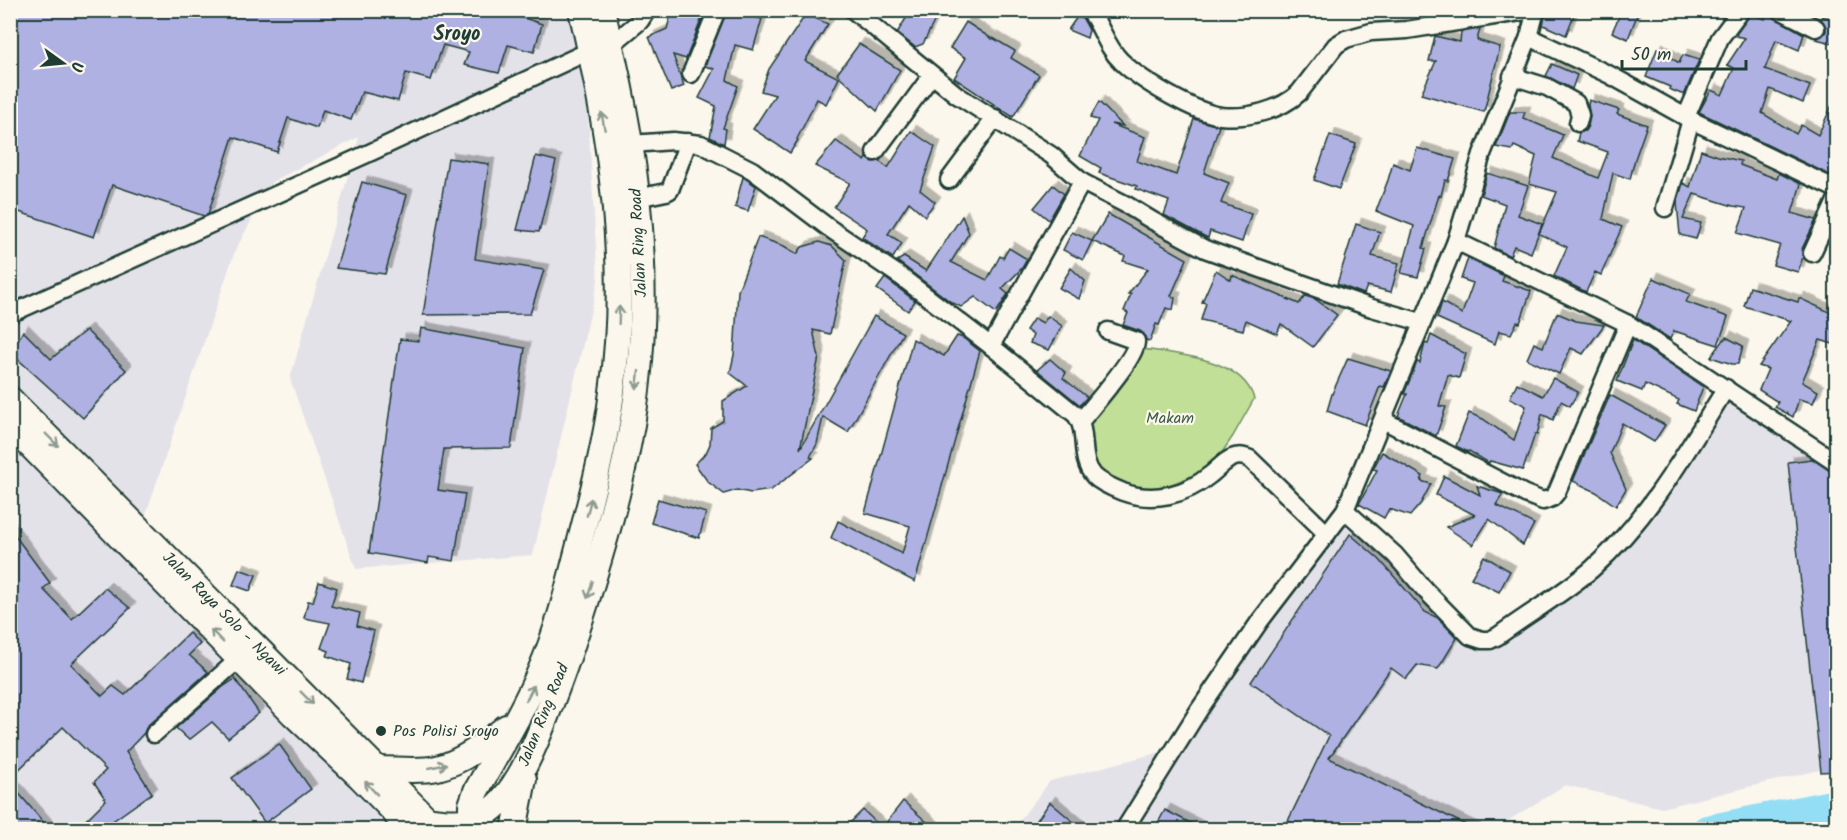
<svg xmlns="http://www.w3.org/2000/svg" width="1847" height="840" font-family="Kalam,sans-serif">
	<defs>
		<filter id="shadow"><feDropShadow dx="5.5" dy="-5.5" stdDeviation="0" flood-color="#0004"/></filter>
	</defs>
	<rect width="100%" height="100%" fill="#fbf7ec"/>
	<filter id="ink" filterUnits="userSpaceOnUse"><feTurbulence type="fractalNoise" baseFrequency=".0167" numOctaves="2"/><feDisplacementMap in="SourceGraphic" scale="12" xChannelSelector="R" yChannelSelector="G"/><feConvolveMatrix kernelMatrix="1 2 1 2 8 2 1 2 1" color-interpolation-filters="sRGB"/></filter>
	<g filter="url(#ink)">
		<g fill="#e4e2e9">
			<path d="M567,10l15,6 16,265 -65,274 -177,14 -66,-190 69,-242 -87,45 -37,69 -90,266 281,312h-415l-1,-818z"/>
			<path d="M1726,388l110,73v305l-174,42 -97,-23 -70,44 -483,1 38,-49 126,-33 169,-238 131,129 56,-26 81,-65z"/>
		</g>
		<path fill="#c1df97" stroke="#708e66" stroke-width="1.5" d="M1142,349c35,5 101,9 112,50l-21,37 -12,18 -15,17 -40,15 -19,4 -19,-3 -31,-16 -10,-47z"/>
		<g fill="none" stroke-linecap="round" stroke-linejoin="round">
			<path stroke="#94def5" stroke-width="30" d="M1707,830l129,-26"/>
		</g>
		<g fill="#b0b1e3" stroke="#1f3d34" stroke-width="1.5" filter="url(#shadow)">
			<path d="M10,10h510l-2,6 24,8 -8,28 -26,-7 -9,28 -35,-8 5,-13 -26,-7 -12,35 -25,-7 -8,28 -36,-9 -11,28 -28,-10 -6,18 -29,-10 -11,34 -44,-15 -25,77 -4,2 -92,-31 -18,52 -84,-28z"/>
			<path d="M672,10h33l-19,49 -13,-4 11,31 -13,5 -22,-54 18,-8z"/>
			<path d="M727,10h29l-2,7 8,2 -9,31 -18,-5 -8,35 11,6 -15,42 3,1 -2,15 -14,-7 6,-31 -17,-8 15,-29 -9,-3z"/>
			<path d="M911,10h29l-17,34 -8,3 -18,-14z"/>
			<path d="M1546,10h30l-10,25 -23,-10z"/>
			<path d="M1622,10h17l-11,29 -16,-7z"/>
			<path d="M1767,13l37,21 -5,16 -23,-10 -11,29 45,17 -7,17 -33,-14 -8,24 34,21 5,-9 17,10 18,-38v81l-137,-66 12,-22 11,5 12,-27 -7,-3 18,-27 -9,-2 1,-3 14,-19 14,5z"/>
			<path d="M806,14l22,10 -23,37 34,17 -13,26 -9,-5 -20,40 1,1 -8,13 -37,-24 22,-34 -14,-4 8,-22z"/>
			<path d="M1822,16l14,4v24l-20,-5 6,-3 4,-4v-5l-5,-8z"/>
			<path d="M1077,17l6,2 6,11 -2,8 -19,-8z"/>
			<path d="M966,22l26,17 1,-1 22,13 -4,7 28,17 -26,42 -59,-39 12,-20 -16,-10z"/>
			<path d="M1480,29l-3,11 23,7 -16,65 -63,-18 15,-33h-7l6,-25 25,6 1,-10z"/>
			<path d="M859,44l41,26 -23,41 -40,-37z"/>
			<path d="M1657,49l22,14 4,-8 16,5 -15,35 -15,-6 1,-2 -24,-10z"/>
			<path d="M1552,64l25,11 -5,14 -26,-13z"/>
			<path d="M1589,100l30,10 -2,4 30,11 -12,34 -5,20 -17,-6 -10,46 19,8 -21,48 -6,-3 -9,20 -32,-16 13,-29 -28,-13 18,-42 -28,-8 7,-28 -22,-10 -2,4 -16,-3 14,-35h15l-2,6 40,17 -10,23 45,20 10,-26 -31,-11 2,-8 6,-2 3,-5 2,-9 -2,-12z"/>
			<path d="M1099,102l24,24 -12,-2 34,13 -8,24 39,14 18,-56 25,7 -15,47 25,10 -8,20 30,11 -9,28 -32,-11 -2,7 -6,-3 -38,-20 5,-14 -33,-12 1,-3 -38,-13 2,-5 -21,-12 18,-36 -8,-2z"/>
			<path d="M911,131l24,16 -15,43 15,12 -10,14 -16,-14 -21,32 14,9 -9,15 -31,-21 5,-8 -33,-22 16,-24 -35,-17 21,-25 29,20 2,-3 6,4 6,-1 9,7z"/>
			<path d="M1330,135l26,9 -17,45 -25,-9z"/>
			<path d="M1417,148l38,11 -7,22 -3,-1 -4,16 -2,-1 -16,53 3,1 -8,28 -17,-4 13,-47 -38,-15 12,-31 5,-17 17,7z"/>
			<path d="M1701,150l17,6 23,5 -1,4 37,14 2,-6 22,11 -9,29 24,7 -14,29 1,8 -5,15 -25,-7 7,-20 -43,-12 9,-25 -13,-2 -39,-12 -11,25 18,4 -5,16 -16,-4 -3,-32 6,-20 7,4z"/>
			<path d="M536,156l20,5 -17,71 -22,-2z"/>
			<path d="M448,158l41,6 -14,95 69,11 -14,44 -107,1z"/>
			<path d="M1487,173l41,13 -10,29 24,9 -11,29 -17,-7 -4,10 -16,-8 11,-44 -24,-9z"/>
			<path d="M743,177l13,9 -8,25 -13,-4z"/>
			<path d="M362,182l45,13 -22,79 -49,-6z"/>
			<path d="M1053,185l11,9 -15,26 -15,-12z"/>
			<path d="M1108,214l79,45 -16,37 4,2 -2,12 -7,-2 -7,17 -3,-1 -6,17 -4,-1 -2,-6 -4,-3 -17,-6 5,-12 -4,-2 7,-17h-3l20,-25 -25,-8 2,-5 -33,-15z"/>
			<path d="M962,216l7,17 -18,29 36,18 13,-24 3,2 6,-10 18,11 -5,9 -20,21 6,5 -12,19 -21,-16 -14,10 -10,-5 -54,-41 7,-4 22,14z"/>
			<path d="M1356,224l24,8 -8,24 27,7 -8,29 -24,-6 -3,8 -27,-10z"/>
			<path d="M1072,232l20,9 -9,19 -20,-10z"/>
			<path d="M758,237l26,9 13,8 5,-7 17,-5 13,4 14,14 -16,74 -17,-4 6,27 -19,92 74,-133 29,17 -55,99 -25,-15 -6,27 -7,13 3,1 -42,32 -20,3 -14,-3 -13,4 -16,-12 -13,-18 11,-11 4,-9 1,-16 12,-7v-20l24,-15 -17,-13 4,-18 4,-64z"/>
			<path d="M1468,258l36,18 -2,5 29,10 -11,32 -3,-1 -6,12 -12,-3 -4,13 -58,-26 5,-16 20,12 11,-31 -12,-4z"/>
			<path d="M1071,268l14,13 -6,18 -20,-11z"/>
			<path d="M1216,270l15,10 1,-5 67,29 6,-8 10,3 22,16 -24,32 -32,-23 -4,10 -31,-14 -3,10 -42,-10 5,-17 -4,-1z"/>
			<path d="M885,278l30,23 -7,10 -31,-22z"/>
			<path d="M1653,278l37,16 -4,8 42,15 -10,28 -44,-14 -4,8 -34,-22z"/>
			<path d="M1750,287l48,15 1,-4 37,17v30l-16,-5 -18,42 16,9 -5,12 -14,-4 -6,18 -18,-10 3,-5 -19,-12 9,-21 -9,-3 32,-45 -47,-15z"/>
			<path d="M1557,313l19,8 28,4 -21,29 -12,-6 -12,26 -32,-15 7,-16 9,4z"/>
			<path d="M1048,316l14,10 -13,24 -19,-7 3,-8 -7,-5 8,-12 9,5z"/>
			<path d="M421,328l104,20 -14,100 -67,1 -6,41 27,4 -11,67 -25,-4 -1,6 -59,-10 31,-214 19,2z"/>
			<path d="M86,330l40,40 -43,48 -72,-65 12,-22 28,28z"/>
			<path d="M1431,335l35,19 -7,24 -11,-3 -9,31 7,1 -10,29 -38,-20 9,-22h-3l13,-32 3,1 5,-20 3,1z"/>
			<path d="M957,336l6,2 17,13 -65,231 -84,-44 7,-17 64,33 8,-28 -45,-13 48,-174 31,17z"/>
			<path d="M1726,337l17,9 -5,18h-6l-21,-7z"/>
			<path d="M1633,340l70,47 -9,24 -17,-7 2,-4 -34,-16 -3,7 -25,-10z"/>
			<path d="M1348,358l43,13 -7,16 -4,-1 -15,39 -38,-14 5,-17z"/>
			<path d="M1050,359l16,14 -3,5 24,19 -7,8 -43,-35z"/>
			<path d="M1553,378l25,14 -8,14 -9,-5 -8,19 -11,-6 -5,21 -2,-1 -12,36 -33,-9 -1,2 -20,-12 -1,1 -12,-6 13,-33 14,6 31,21 12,-34 -16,-8 7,-15 26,13z"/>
			<path d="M1610,395l55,30 -11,17 -32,-19 -12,30 16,36 -10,17 -20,-14 -23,-11z"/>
			<path d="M1382,452l41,24 -2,5 10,3 -10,19 -11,13 -21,-7 -5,9 -25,-14 18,-34 -4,-1z"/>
			<path d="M1812,459l18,12 6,1v299l-15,1 -33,-310z"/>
			<path d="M1444,476l36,19 -3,-9 26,8 -7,11 38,19 -11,21 -34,-26 -16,26 -27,-18 29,-12 -39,-20z"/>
			<path d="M658,499l48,14 -7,25 -48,-15z"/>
			<path d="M10,529l40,54 -7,6 29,30 33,-31 25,20 -59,56 31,32 11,-10 12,9 64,-62 11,11 -11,11 19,17 -61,54 -3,7 -18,19 26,41 -52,37h-24l30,-30 -12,-18 12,-12 -43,-43 -53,51z"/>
			<path d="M1350,534l29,25 46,53 13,6 19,20 -19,31 -21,-4 -11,14 -15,-11 -62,90 147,72h-170l-18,-9 41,-85 -78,-54z"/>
			<path d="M1484,556l26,15 -11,21 -28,-14z"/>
			<path d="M239,569l17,6 -6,16 -17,-6z"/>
			<path d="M319,582l18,6 -6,18 29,7 -3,13 17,5 -13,52 -14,-4 4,-15 -24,-8 2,-5 -8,-3 9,-25 -26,-5 4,-17 5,1z"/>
			<path d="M235,679l24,34 -31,25 -16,-16 -23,18 -13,-12 47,-41z"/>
			<path d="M279,744l32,45 -46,34 -33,-45z"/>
			<path d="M10,783l40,47h-40z"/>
			<path d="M903,801l33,29h-93l20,-20 19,18z"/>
			<path d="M1050,802l33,28h-53z"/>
			<path d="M1165,810l39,20h-50z"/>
		</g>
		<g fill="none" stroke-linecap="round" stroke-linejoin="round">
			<g stroke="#1f3d34" stroke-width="21">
				<g id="minor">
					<path d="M853,10l104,85 94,60 31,27 43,22 28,17 52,28 25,9 142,50 49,14"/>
					<path d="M1089,10c13,16 17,37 32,51 20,20 73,51 100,55 26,3 60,-6 78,-23l37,-48 10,-6 25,-7 36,-2 126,-20"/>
					<path d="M1780,10l36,18"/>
					<path d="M1529,37l81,38 81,45 145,69"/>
					<path d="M611,45l29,-24 7,-11"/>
					<path d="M691,74l26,-64"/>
					<path d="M1512,76l35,11 29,16 4,12 -2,8"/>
					<path d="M1686,117l34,-79 21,-28"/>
					<path d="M631,144l42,-3 28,3 51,26 77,58 71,48 91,70 85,69c13,18 2,43 18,61 7,7 19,12 29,16 30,11 63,3 87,-17 7,-5 14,-14 22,-17 6,-3 12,-2 18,1l77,75"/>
					<path d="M875,152l57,-77"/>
					<path d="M949,180l46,-62"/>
					<path d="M637,198l29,-6 4,-2 18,-48"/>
					<path d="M1665,208l26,-88"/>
					<path d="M1456,241l172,83 208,138"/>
					<path d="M1812,253l24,-52"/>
					<path d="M10,314l357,-160 222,-103"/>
					<path d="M991,346l91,-164"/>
					<path d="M1383,420l142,74 18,7 9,-3 5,-6 71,-168"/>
					<path d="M1080,422c11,-14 58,-66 56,-81l-28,-10"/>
					<path d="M1345,510l50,45 30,35 45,46 12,4h8l8,-4c31,-23 65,-42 94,-67 56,-50 95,-118 134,-181"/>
					<path d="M154,734l85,-75"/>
					<path d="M1124,830l75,-120 61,-89 85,-111 111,-269 26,-87 47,-117 7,-27"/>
				</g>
			</g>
			<g stroke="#1f3d34" stroke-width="28">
				<g id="highway">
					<path d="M10,399l420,423"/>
					<path d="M10,425l283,289 67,63 48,49"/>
					<path d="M379,769c19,0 40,3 58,-1 26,-6 49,-25 69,-41"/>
					<path d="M396,815c21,2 54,10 74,5 44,-9 68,-83 82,-119 21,-54 38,-109 54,-165 14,-50 27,-103 32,-155 14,-125 -5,-250 -36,-371"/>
					<path d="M471,830v-25l5,-14c22,-39 46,-78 64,-120 19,-43 30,-92 42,-138 12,-47 24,-93 30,-141 18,-129 -2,-257 -31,-382"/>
					<path d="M514,830l10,-51"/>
				</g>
			</g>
			<use href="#minor" stroke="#fbf7ec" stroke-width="16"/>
			<use href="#highway" stroke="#fbf7ec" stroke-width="24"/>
		</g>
		<defs><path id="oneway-shaft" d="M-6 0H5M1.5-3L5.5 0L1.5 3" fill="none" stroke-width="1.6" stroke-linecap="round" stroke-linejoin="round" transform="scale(1.5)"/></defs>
		<g stroke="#8d9a90">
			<use href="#oneway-shaft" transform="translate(603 121) rotate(-101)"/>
			<use href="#oneway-shaft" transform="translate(619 315) rotate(-88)"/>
			<use href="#oneway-shaft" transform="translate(638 380) rotate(96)"/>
			<use href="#oneway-shaft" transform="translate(52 440) rotate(45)"/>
			<use href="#oneway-shaft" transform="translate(589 507) rotate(-76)"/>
			<use href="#oneway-shaft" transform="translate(590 590) rotate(107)"/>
			<use href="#oneway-shaft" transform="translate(217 636) rotate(-134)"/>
			<use href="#oneway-shaft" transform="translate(530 693) rotate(-63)"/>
			<use href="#oneway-shaft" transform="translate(307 698) rotate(45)"/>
			<use href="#oneway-shaft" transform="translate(438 766) rotate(-13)"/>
			<use href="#oneway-shaft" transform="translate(371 788) rotate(-133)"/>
		</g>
	</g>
	<circle fill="#1f3d34" stroke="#fbf7ec" stroke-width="2" cx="381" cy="731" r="6"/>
	<g text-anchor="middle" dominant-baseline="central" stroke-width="4.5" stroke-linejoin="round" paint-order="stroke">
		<g font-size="16" fill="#1f3d34" stroke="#fbf7ec">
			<text transform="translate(639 243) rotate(-93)">Jalan Ring Road</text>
			<text transform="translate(224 614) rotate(45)">Jalan Raya Solo - Ngawi</text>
			<text transform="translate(544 715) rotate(-68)">Jalan Ring Road</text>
		</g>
		<g font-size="16" fill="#3f5d48" stroke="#fbf7ec">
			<text x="1170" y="418">Makam</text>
		</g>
		<g font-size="16" fill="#1f3d34" stroke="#fbf7ec" text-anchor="start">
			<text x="393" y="731">Pos Polisi Sroyo</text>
		</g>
		<g font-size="20" font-weight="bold" fill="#1f3d34" stroke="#fbf7ec">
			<text x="457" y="35">Sroyo</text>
		</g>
	</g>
	<rect width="1847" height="840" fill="none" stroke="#fbf7ec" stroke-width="36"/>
	<rect x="18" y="18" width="1811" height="804" fill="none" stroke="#1f3d34" stroke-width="2" filter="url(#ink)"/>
	<g transform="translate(63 63) rotate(105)" stroke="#fbf7ec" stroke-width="4.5" paint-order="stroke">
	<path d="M0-4.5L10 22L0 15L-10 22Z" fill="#1f3d34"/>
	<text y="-9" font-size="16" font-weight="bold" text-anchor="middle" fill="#1f3d34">U</text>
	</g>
	<path d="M1622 60v9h124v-9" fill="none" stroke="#1f3d34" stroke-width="3"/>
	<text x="1631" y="60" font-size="18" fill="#1f3d34" stroke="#fbf7ec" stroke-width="4.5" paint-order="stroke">50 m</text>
</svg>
